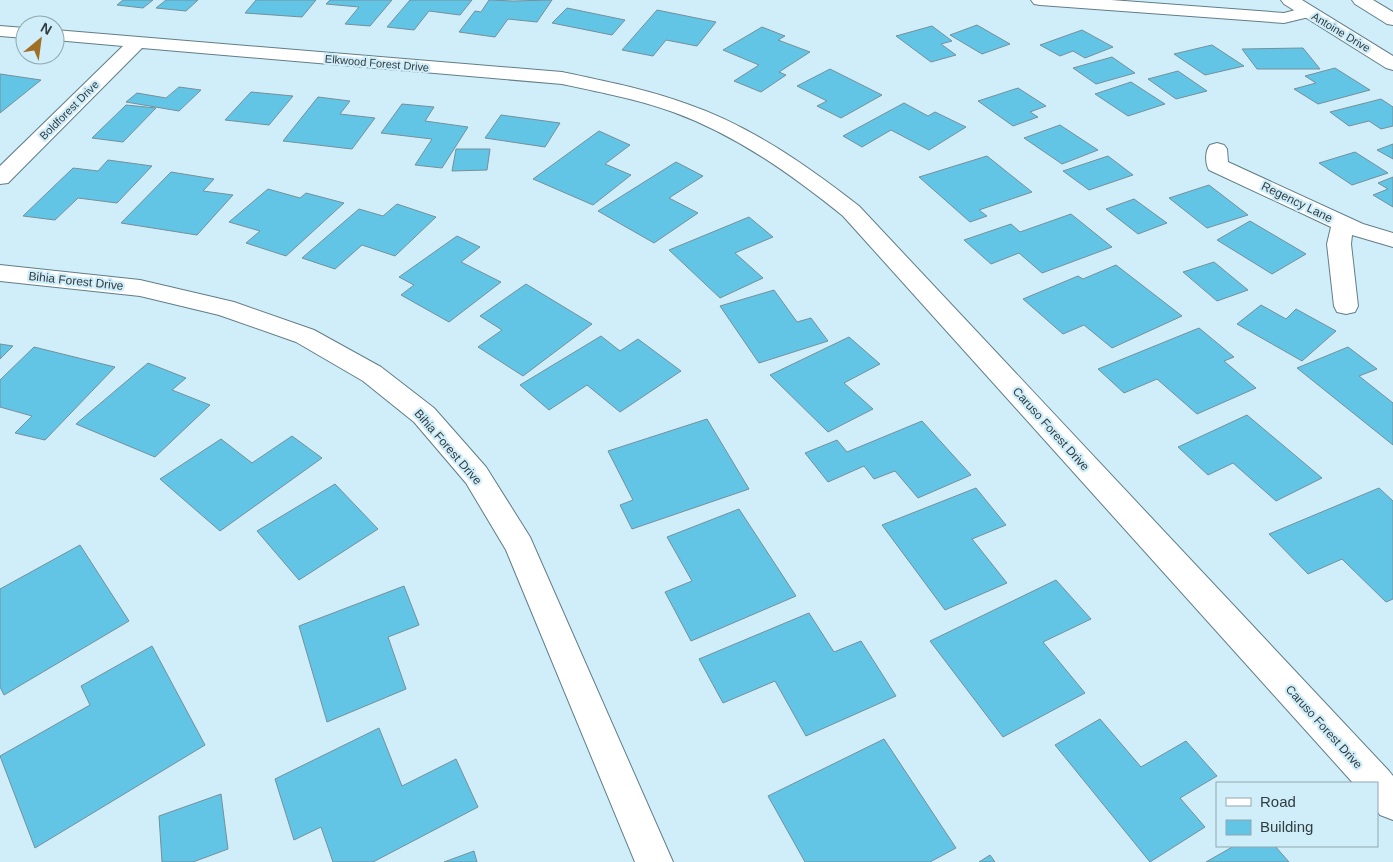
<svg xmlns="http://www.w3.org/2000/svg" width="1393" height="862" font-family="Helvetica,sans-serif">
	<rect width="100%" height="100%" fill="#d0eef9"/>
	<g fill="#63c5e5" stroke="#74909b">
		<path d="M123,0h30l-10,8 -26,-3z"/>
		<path d="M166,0h32l-12,11 -30,-3z"/>
		<path d="M256,0h60l-14,17 -57,-4z"/>
		<path d="M330,0h62l-22,26 -25,-2 14,-17 -33,-3z"/>
		<path d="M410,0h62l-12,15 -31,-4 -15,19 -27,-3z"/>
		<path d="M489,0l24,1 39,-1 -15,22 -29,-3 -13,18 -36,-5 16,-21 6,1z"/>
		<path d="M567,8l58,12 -13,15 -60,-12z"/>
		<path d="M657,10l59,12 -19,24 -31,-6 -13,16 -31,-6z"/>
		<path d="M977,25l33,19 -28,10 -32,-19z"/>
		<path d="M932,26l20,15 -11,3 15,11 -25,7 -35,-26z"/>
		<path d="M762,27l23,9 -7,4 32,12 -31,20 7,3 -25,17 -27,-11 25,-16 -36,-15z"/>
		<path d="M1082,30l31,17 -28,11 -12,-7 -13,5 -20,-11z"/>
		<path d="M1212,45l32,21 -39,9 -31,-21z"/>
		<path d="M1303,48l17,21h-63l-15,-20z"/>
		<path d="M1112,57l23,16 -39,11 -23,-16z"/>
		<path d="M1335,68l35,22 -52,14 -24,-15 22,-6 -11,-7z"/>
		<path d="M830,69l52,26 -41,23 -24,-12 10,-5 -30,-15z"/>
		<path d="M1178,71l29,20 -31,8 -28,-20z"/>
		<path d="M0,74l41,6 -41,33z"/>
		<path d="M1131,82l34,22 -37,12 -33,-22z"/>
		<path d="M179,87l22,3 -22,21 -53,-9 11,-9 29,5z"/>
		<path d="M1018,88l28,18 -16,6 8,5 -25,9 -35,-25z"/>
		<path d="M251,92l42,4 -24,29 -44,-5z"/>
		<path d="M318,97l32,4 -10,13 35,4 -23,31 -69,-8z"/>
		<path d="M1381,99l12,8v19l-12,3 -12,-8 -20,5 -19,-14z"/>
		<path d="M904,103l24,13 7,-4 31,15 -37,23 -38,-20 -29,17 -19,-11z"/>
		<path d="M402,104l32,3 -9,14 43,6 -26,41 -27,-3 17,-26 -51,-6z"/>
		<path d="M126,105l30,3 -33,34 -31,-4z"/>
		<path d="M501,115l59,8 -15,24 -60,-9z"/>
		<path d="M1060,125l38,25 -36,14 -38,-26z"/>
		<path d="M599,131l31,14 -25,19 26,11 -38,30 -60,-26z"/>
		<path d="M1393,144v15l-16,-9z"/>
		<path d="M456,149h34l-3,21 -35,1z"/>
		<path d="M1355,152l33,21 -36,12 -33,-22z"/>
		<path d="M987,156l45,36 -53,18 8,6 -17,6 -51,-45z"/>
		<path d="M1108,156l25,19 -44,15 -26,-19z"/>
		<path d="M108,160l44,6 -35,37 -39,-5 -23,22 -32,-4 50,-48 25,3z"/>
		<path d="M676,162l27,14 -34,22 29,15 -44,30 -56,-32z"/>
		<path d="M171,172l43,7 -11,12 30,4 -36,40 -76,-12z"/>
		<path d="M1393,177v30l-20,-12 15,-6 -10,-6z"/>
		<path d="M1209,185l39,30 -41,13 -38,-30z"/>
		<path d="M268,189l32,9 6,-5 38,10 -58,53 -40,-13 14,-12 -31,-9z"/>
		<path d="M1134,199l33,24 -29,11 -32,-25z"/>
		<path d="M397,204l39,13 -41,39 -33,-11 -27,24 -33,-11 57,-49 24,7z"/>
		<path d="M1071,214l41,33 -70,26 -23,-20 -28,11 -27,-24 47,-16 9,8z"/>
		<path d="M749,217l24,20 -38,16 28,25 -43,20 -51,-48z"/>
		<path d="M1250,221l56,33 -34,20 -55,-34z"/>
		<path d="M457,236l23,11 -19,15 40,20 -52,40 -48,-27 13,-10 -15,-8z"/>
		<path d="M1214,262l34,28 -31,11 -34,-29z"/>
		<path d="M1116,265l66,51 -70,32 -28,-23 -21,9 -40,-35 55,-23 5,3z"/>
		<path d="M526,284l66,40 -69,52 -45,-29 24,-17 -22,-14z"/>
		<path d="M774,290l23,32 14,-4 17,23 -69,22 -39,-57z"/>
		<path d="M1261,305l25,14 10,-10 40,22 -34,30 -65,-37z"/>
		<path d="M1199,328l35,29 -10,4 32,27 -59,26 -40,-35 -33,14 -26,-24z"/>
		<path d="M601,336l19,15 18,-12 43,32 -61,41 -33,-27 -38,25 -29,-25z"/>
		<path d="M849,337l31,27 -36,19 29,26 -45,23 -58,-57z"/>
		<path d="M0,344l13,2 -13,13z"/>
		<path d="M34,347l81,20 -70,73 -30,-7 17,-17 -32,-9v-27z"/>
		<path d="M1348,347l29,22 -18,7 34,27v42l-96,-77z"/>
		<path d="M148,363l38,15 -14,12 38,15 -55,52 -79,-33z"/>
		<path d="M1247,415l75,63 -46,23 -43,-38 -25,12 -30,-28z"/>
		<path d="M707,419l42,70 -117,40 -12,-24 13,-5 -25,-49z"/>
		<path d="M922,421l49,54 -53,23 -23,-27 -21,8 -10,-13 -36,16 -23,-29 32,-13 10,12z"/>
		<path d="M292,436l30,22 -102,73 -60,-52 61,-40 31,24z"/>
		<path d="M335,484l43,45 -79,51 -42,-49z"/>
		<path d="M976,488l30,37 -34,14 35,44 -62,27 -63,-85z"/>
		<path d="M1379,488l14,13v98l-7,3 -44,-43 -34,15 -39,-40z"/>
		<path d="M739,509l57,87 -105,45 -26,-49 27,-11 -25,-44z"/>
		<path d="M80,545l49,76 -125,74 -4,-8v-98z"/>
		<path d="M1056,580l35,39 -48,23 42,51 -82,44 -73,-96z"/>
		<path d="M404,586l15,39 -31,12 18,52 -79,33 -28,-96z"/>
		<path d="M809,613l25,39 27,-11 35,55 -90,40 -31,-55 -52,22 -24,-44z"/>
		<path d="M152,646l53,99 -170,103 -35,-92 90,-51 -9,-19z"/>
		<path d="M1100,719l41,48 45,-26 31,35 -37,22 25,29 -55,35 -95,-117z"/>
		<path d="M379,728l23,58 54,-27 22,48 -105,55h-40l-12,-35 -27,13 -19,-61z"/>
		<path d="M884,739l72,109 -26,14h-125l-37,-66z"/>
		<path d="M221,794l7,55 -35,13h-31l-3,-46z"/>
		<path d="M1234,846h41l14,16h-83z"/>
		<path d="M474,851l3,11h-33z"/>
		<path d="M990,855l5,7h-16z"/>
	</g>
	<g fill="none" stroke-linecap="round" stroke-linejoin="round">
		<g stroke="#617d87" stroke-width="2">
			<g id="minor">
				<path d="M1031,0h80l173,13 23,-6 6,1 3,4 -3,4 -29,7 -244,-18 -6,-1z"/>
				<path d="M0,26l25,2v10l-25,-2z"/>
				<path d="M55,30l507,42c42,9 85,17 125,32 64,22 119,61 172,102l530,565 4,5v44l-13,-5 -3,-4v-28h-24l-510,-567c-52,-42 -107,-81 -170,-104 -36,-13 -74,-20 -111,-28l-420,-36 -134,135 -8,1v-18l123,-120 -68,-6z"/>
				<path d="M1217,143l7,2 3,4 1,13 135,62 30,9v14l-41,-12 -1,9 7,62 -3,6 -9,2 -9,-2 -3,-6 -7,-62 4,-17 -122,-57c-4,-7 -4,-19 1,-25z"/>
				<path d="M0,265l140,15 94,22 80,28 67,37 53,41 52,59 44,70 143,325h-38l-129,-312 -40,-67 -52,-61 -51,-41 -67,-39 -77,-27 -79,-19 -140,-15z"/>
			</g>
		</g>
		<g stroke="#617d87" stroke-width="2">
			<g id="major">
				<path d="M1281,0h21l91,56v14l-7,-2 -102,-64z"/>
				<path d="M1352,0h21l20,12v13l-6,-1 -32,-20z"/>
			</g>
		</g>
		<use href="#minor" fill="#fff" fill-rule="evenodd"/>
		<use href="#major" fill="#fff" fill-rule="evenodd"/>
	</g>
	<g text-anchor="middle" dominant-baseline="central" stroke-width="4.5" stroke-linejoin="round" paint-order="stroke">
		<g font-size="11" fill="#313d41" stroke="#d0eef9">
			<text transform="translate(1341 32) rotate(31)">Antoine Drive</text>
			<text transform="translate(377 63) rotate(5)">Elkwood Forest Drive</text>
			<text transform="translate(69 110) rotate(-45)">Boldforest Drive</text>
		</g>
		<g font-size="12" fill="#313d41" stroke="#d0eef9">
			<text transform="translate(1297 202) rotate(26)">Regency Lane</text>
			<text transform="translate(76 281) rotate(6)">Bihia Forest Drive</text>
			<text transform="translate(1051 429) rotate(48)">Caruso Forest Drive</text>
			<text transform="translate(448 447) rotate(49)">Bihia Forest Drive</text>
			<text transform="translate(1324 727) rotate(48)">Caruso Forest Drive</text>
		</g>
	</g>
	<rect x="1216" y="782" width="162" height="65" fill="#d0eef9" stroke="#90a7af"/>
	<rect x="1226" y="798" width="25" height="8" fill="#ffffff" stroke="#90a7af"/>
	<text x="1260" y="807" font-size="15" fill="#313d41">Road</text>
	<rect x="1226" y="820" width="25" height="15" fill="#63c5e5" stroke="#90a7af"/>
	<text x="1260" y="832" font-size="15" fill="#313d41">Building</text>
	<g transform="translate(40 40) rotate(29)"><circle r="24" fill="#d0eef9" stroke="#90a7af"/>
	<path d="M0-4L9 19L0 12L-9 19Z" fill="#a06e24"/>
	<text y="-8" font-size="14" font-weight="bold" text-anchor="middle" fill="#313d41">N</text>
	</g>
</svg>
